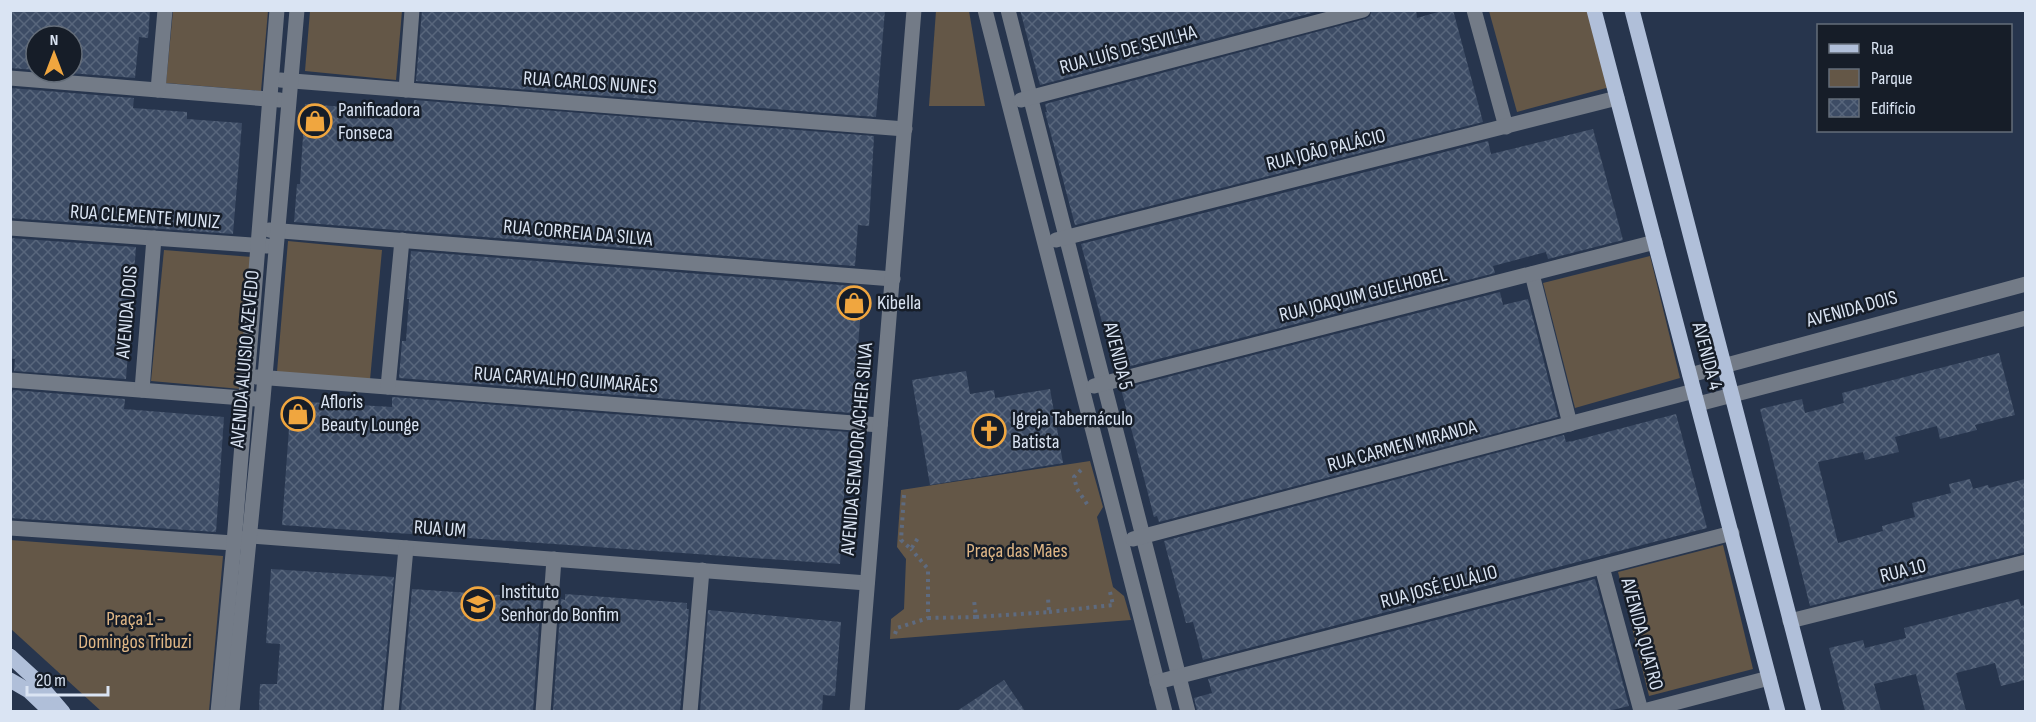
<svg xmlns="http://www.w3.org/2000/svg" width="2036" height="722" font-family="'Sofia Sans Condensed',sans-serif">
	<defs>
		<pattern id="building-cross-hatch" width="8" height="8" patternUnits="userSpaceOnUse" patternTransform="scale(1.5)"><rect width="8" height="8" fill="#3d4c65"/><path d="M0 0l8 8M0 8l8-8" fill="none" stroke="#58667c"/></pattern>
	</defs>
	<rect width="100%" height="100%" fill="#27354d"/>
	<g fill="#645747">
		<path d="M173,11h95l-7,80 -95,-8z"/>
		<path d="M310,11h92l-6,69 -91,-9z"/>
		<path d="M936,11h33l16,95h-56z"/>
		<path d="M1489,11h99l22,76 -93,25z"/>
		<path d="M288,241l94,9 -12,130 -93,-8z"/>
		<path d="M164,250l88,7 -11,132 -90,-8z"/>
		<path d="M1650,256l30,122 -105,30 -32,-125z"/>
		<path d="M1090,461l13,46 -6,10 16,70 11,9 7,24 -241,19 1,-20 13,-10 2,-50 -9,-12 4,-57z"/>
		<path d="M10,540l213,16 -14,155h-108l-90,-82z"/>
		<path d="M1723,545l30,124 -104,27 -31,-124z"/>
	</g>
	<g fill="url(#building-cross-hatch)">
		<path d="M10,10h140l-2,28 -9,-1 -4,41 -79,-6h16v-36h-36v34l-26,-2z"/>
		<path d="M422,10h463l-9,107 -460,-36z"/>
		<path d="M1020,10h303l-283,75z"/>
		<path d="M1372,10h44l1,8 28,-8h8l30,112 -408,103 -30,-113h2l-2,-8 320,-85 5,-3z"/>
		<path d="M10,88l124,10 -1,10 54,4v7l55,4 -9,111 -223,-16z"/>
		<path d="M414,100l460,36 -5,90 -11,-1 -3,41 -561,-44 3,-38h3l5,-80 108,8z"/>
		<path d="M1593,129l30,111 -75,19 -2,-7 -53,14 2,7 -380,97 -34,-126 407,-103 3,13z"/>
		<path d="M10,238l126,9 -10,132 -112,-8 1,-12 -5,-1z"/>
		<path d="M411,251l442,35v7l9,1 -9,119 -454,-35 3,-37h4l3,-42h-2z"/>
		<path d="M1500,292l3,13 25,-6 30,118 -399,105 -2,-6 -3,1 -33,-128z"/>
		<path d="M1999,353l16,62 -40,10 2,5 -37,9 -3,-13 -42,11 4,15 -34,8 -2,-8 -45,10 20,81 45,-12 -1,-5 33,-9 -3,-14 39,-10 -2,-9 21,-5 3,10 15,-4 1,3 36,-9v73l-215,54 -50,-197 42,-10 3,14 39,-10 -2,-10z"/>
		<path d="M966,371l4,23 24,-4 1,8 55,-9 13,74 -133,22 -18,-105z"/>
		<path d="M13,390l112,9 -1,10 100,8 -8,115 -206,-14v-119z"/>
		<path d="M392,397l456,35 -8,132 -558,-39 9,-124 101,6z"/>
		<path d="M1676,414l31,114 -504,132 -10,-38 -7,1 -22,-82 400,-106 2,7 7,-1z"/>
		<path d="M271,569l123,8 -13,134h-122l1,-27h17l3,-40 -14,-1z"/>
		<path d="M1595,579l34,127 -21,5h-411l-3,-13 18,-5 -4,-14z"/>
		<path d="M412,589l129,9 -8,113h-132z"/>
		<path d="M565,594l122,9v6h2l-9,102h-127l8,-112 4,1z"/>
		<path d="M2019,599l2,7 4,-1v75l-24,6 -6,-23 -39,10 10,38h-41l-9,-37 -42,10 7,27h-36l-16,-63 34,-8 2,8 41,-10 -2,-10z"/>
		<path d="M708,610l133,12 -6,74 -12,-1 -1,16h-122z"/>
		<path d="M1004,680l21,31h-68z"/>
	</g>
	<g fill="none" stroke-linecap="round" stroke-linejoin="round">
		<g stroke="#5e6b80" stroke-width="4" stroke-dasharray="3 4.5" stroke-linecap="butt">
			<path d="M1081,470l-7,7 3,12 12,18"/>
			<path d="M904,495l-3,45 10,9 7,-11"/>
			<path d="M1110,592l3,13"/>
			<path d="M1049,612l64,-7 1,2"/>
			<path d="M976,617l73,-5 -1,-14"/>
			<path d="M928,618l48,-1 -2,-17"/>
			<path d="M895,634l2,-6 31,-10v-49l-17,-20"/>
		</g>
		<g stroke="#737b87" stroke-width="15">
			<path d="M985,10l180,702"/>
			<path d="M1008,10l180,702"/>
			<path d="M1474,10l32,117"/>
			<path d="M10,78l270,22"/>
			<path d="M280,80l625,49"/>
			<path d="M158,90l7,-80"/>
			<path d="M406,90l6,-80"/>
			<path d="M1021,100l342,-90"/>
			<path d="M10,228l257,18"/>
			<path d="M269,230l624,49"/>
			<path d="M1056,240l561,-142"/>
			<path d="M1532,274l38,150"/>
			<path d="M1690,375l336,-91"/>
			<path d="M257,377l623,48"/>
			<path d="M10,380l246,19"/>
			<path d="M1094,386l561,-144"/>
			<path d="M388,387l14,-147"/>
			<path d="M142,390l12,-152"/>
			<path d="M1698,404l328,-86"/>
			<path d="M10,528l224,15 16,-7 617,47"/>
			<path d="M1133,539l561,-148"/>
			<path d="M1602,567l39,144"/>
			<path d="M1790,621l236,-59"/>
			<path d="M1157,682l575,-149"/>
			<path d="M218,712l16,-169 43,-533"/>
			<path d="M232,712l31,-313 34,-389"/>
			<path d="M391,712l15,-164"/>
			<path d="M543,712l11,-153"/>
			<path d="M690,712l12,-142"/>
			<path d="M857,712l57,-702"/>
			<path d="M1640,712l129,-34"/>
		</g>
		<g stroke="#b0bfd9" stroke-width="15">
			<path d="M1594,10l184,702"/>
			<path d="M1632,10l182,702"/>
			<path d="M10,656l24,22 29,34"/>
			<path d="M10,680l19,11 22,21"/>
		</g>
	</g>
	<defs>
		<g id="shop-ring" transform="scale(1.725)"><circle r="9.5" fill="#161d28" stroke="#f0a63f" stroke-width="1.5"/><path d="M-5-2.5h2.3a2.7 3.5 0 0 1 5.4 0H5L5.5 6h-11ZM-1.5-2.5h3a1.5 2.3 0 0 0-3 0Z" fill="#f0a63f"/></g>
		<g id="church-ring" transform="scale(1.725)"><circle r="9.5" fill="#161d28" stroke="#f0a63f" stroke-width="1.5"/><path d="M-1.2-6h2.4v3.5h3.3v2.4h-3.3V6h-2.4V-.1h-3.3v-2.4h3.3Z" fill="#f0a63f"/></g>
		<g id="school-ring" transform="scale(1.725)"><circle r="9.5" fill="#161d28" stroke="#f0a63f" stroke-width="1.5"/><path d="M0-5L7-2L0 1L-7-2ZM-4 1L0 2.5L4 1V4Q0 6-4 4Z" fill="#f0a63f"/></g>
	</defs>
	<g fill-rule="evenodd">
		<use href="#shop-ring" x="315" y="121"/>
		<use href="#shop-ring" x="854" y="303"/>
		<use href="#shop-ring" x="298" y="414"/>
		<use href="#church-ring" x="989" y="431"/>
		<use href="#school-ring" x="478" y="604"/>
	</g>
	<g text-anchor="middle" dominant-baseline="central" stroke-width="5" stroke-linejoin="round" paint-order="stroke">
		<g font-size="20" fill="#dae4f3" stroke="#161d28">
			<text transform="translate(1128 50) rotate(-15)">RUA LUÍS DE SEVILHA</text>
			<text transform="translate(590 83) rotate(4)">RUA CARLOS NUNES</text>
			<text transform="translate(1326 150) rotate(-14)">RUA JOÃO PALÁCIO</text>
			<text transform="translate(145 217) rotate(4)">RUA CLEMENTE MUNIZ</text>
			<text transform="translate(578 233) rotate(5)">RUA CORREIA DA SILVA</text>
			<text transform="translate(1363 295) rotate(-14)">RUA JOAQUIM GUELHOBEL</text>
			<text transform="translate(1852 309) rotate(-15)">AVENIDA DOIS</text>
			<text transform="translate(127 312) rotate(-85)">AVENIDA DOIS</text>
			<text transform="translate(1118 356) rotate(76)">AVENIDA 5</text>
			<text transform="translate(1707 356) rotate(75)">AVENIDA 4</text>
			<text transform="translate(245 359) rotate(-85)">AVENIDA ALUISIO AZEVEDO</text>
			<text transform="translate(566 380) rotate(4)">RUA CARVALHO GUIMARÃES</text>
			<text transform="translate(1402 446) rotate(-15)">RUA CARMEN MIRANDA</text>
			<text transform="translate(857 449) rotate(-85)">AVENIDA SENADOR ACHER SILVA</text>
			<text transform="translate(440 529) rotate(4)">RUA UM</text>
			<text transform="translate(1903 571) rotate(-14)">RUA 10</text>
			<text transform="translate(1439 587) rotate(-15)">RUA JOSÉ EULÁLIO</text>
			<text transform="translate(1642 634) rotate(75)">AVENIDA QUATRO</text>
		</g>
		<g font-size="20" fill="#dae4f3" stroke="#161d28" text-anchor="start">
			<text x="338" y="110">Panificadora<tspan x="338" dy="23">Fonseca</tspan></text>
			<text x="877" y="303">Kibella</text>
			<text x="321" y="402">Afloris<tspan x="321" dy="23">Beauty Lounge</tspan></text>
			<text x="1012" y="419">Igreja Tabernáculo<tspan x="1012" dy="23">Batista</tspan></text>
			<text x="501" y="592">Instituto<tspan x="501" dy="23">Senhor do Bonfim</tspan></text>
		</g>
		<g font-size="20" fill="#e0b786" stroke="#161d28">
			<text x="1017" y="551">Praça das Mães</text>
			<text x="135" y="619">Praça 1 -<tspan x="135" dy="23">Domingos Tribuzi</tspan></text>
		</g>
	</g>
	<rect width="2036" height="722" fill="none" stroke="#dae4f3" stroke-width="24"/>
	<rect x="1817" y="24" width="195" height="108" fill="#161d28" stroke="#646d79" stroke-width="1.5"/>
	<rect x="1829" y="44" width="30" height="9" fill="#b0bfd9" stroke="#646d79" stroke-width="1.5"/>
	<text x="1871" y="54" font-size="18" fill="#dae4f3">Rua</text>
	<rect x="1829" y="69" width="30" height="18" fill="#645747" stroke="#646d79" stroke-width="1.5"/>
	<text x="1871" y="84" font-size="18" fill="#dae4f3">Parque</text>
	<rect x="1829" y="99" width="30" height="18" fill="url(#building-cross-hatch)" stroke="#646d79" stroke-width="1.5"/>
	<text x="1871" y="114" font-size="18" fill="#dae4f3">Edifício</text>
	<g transform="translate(54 54)"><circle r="28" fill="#161d28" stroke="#646d79" stroke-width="1.5"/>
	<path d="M0-4.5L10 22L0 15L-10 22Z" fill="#f0a63f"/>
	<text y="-9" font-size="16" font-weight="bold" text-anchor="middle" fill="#dae4f3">N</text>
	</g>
	<path d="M27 686v9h81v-9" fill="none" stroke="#dae4f3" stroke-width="3"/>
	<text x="36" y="686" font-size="18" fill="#dae4f3" stroke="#161d28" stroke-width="4.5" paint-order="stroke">20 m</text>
</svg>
